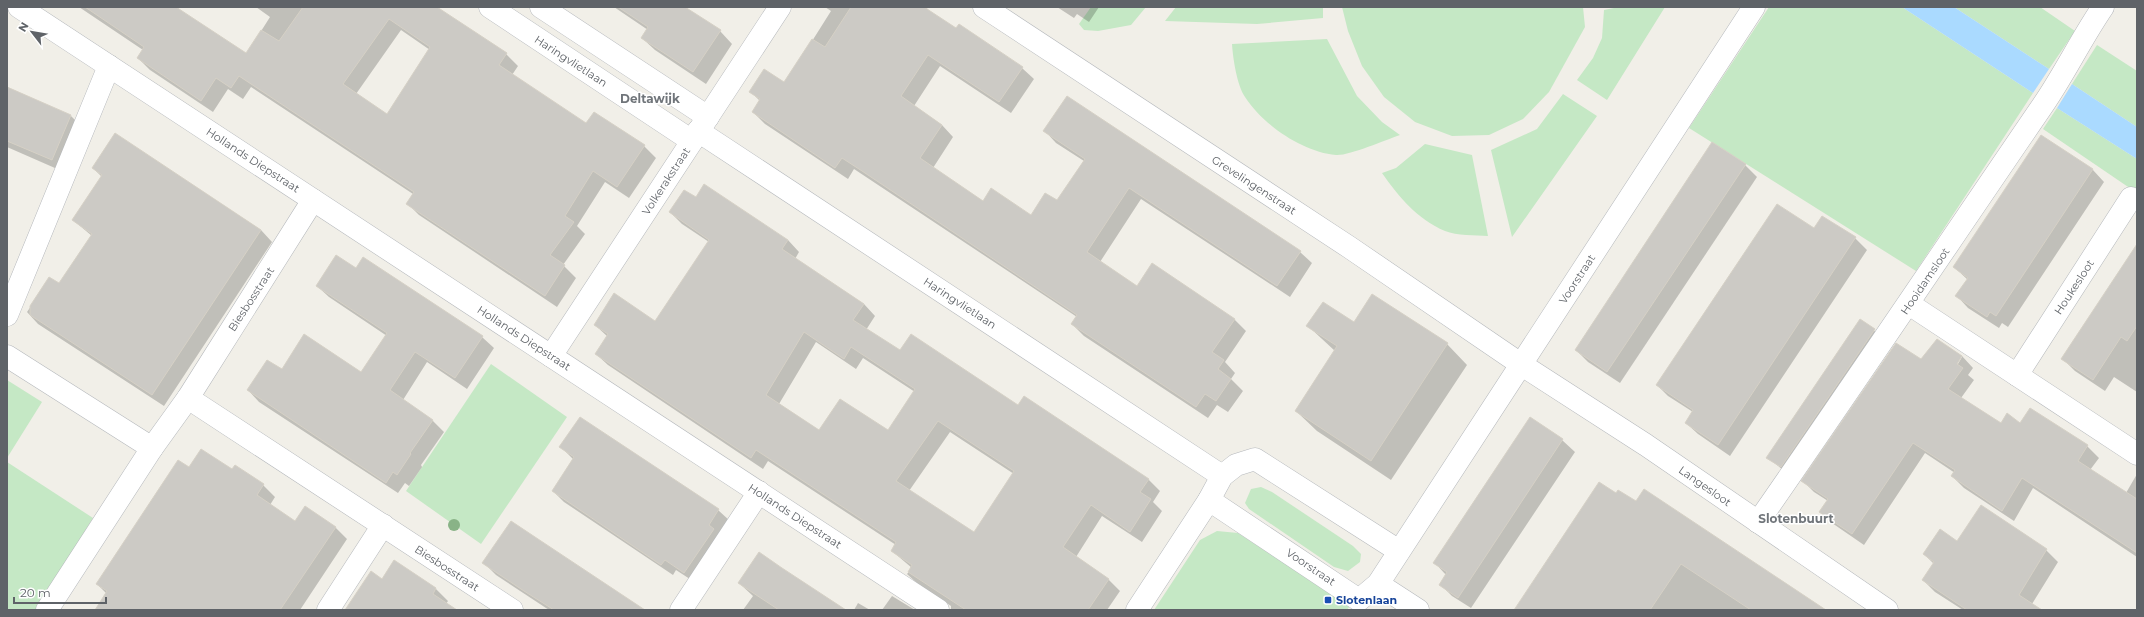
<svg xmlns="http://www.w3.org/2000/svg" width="2144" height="617" font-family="Montserrat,sans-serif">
	<rect width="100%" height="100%" fill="#f1efe8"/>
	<g fill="#c5e8c5">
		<path d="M1091,7h55l-15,18 -33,6 -14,-1 -5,-6z"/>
		<path d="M1176,7h147v11l-66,6 -92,-3z"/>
		<path d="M1342,7h241l2,20 -36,65 -26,27 -34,16 -37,1 -37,-14 -31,-25 -22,-31 -14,-35z"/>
		<path d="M1619,7h46l-58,93 -30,-20 16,-22 9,-20 2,-28z"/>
		<path d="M1769,7h133l131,86 -117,178 -227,-143z"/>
		<path d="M1954,7h86l35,24 -26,38z"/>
		<path d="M1327,39l30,57 25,26 18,13c-15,5 -51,21 -64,20 -33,-3 -73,-30 -91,-58 -8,-12 -12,-38 -13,-53z"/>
		<path d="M2097,45l40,26v56l-65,-43z"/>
		<path d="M1563,94l34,22 -85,121 -21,-87 46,-21z"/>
		<path d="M2057,108l80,51v34l-94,-64z"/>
		<path d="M1425,144l47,11 16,81c-13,-1 -31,0 -43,-5 -28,-12 -46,-34 -63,-58l14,-5z"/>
		<path d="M491,364l76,53 -86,127 -75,-53z"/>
		<path d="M7,380l35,22 -35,56z"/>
		<path d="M7,462l86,56 -56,92h-30z"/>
		<path d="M1261,487l11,5 81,54 8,8 -1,8 -12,9 -14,-4 -85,-58 -4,-6 6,-14z"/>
		<path d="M1217,531l21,2 112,73 -3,4h-193l46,-70z"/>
	</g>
	<g fill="#aadaff">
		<path d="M1902,7h52l95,62 -16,24z"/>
		<path d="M2072,84l65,43v32l-80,-51z"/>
	</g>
	<g fill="#0003" fill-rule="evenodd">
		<path d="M79,7h95l72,48 24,-38 -14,-10h179l71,47 12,12 -6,9 74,49 58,22 12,12 -27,40 -24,-16 -28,44 8,8 -22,31 13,13 -19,29 -138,-92 -12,-12 6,-9 -162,-107 -8,12 -15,-10 -15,23 -63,-42 -12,-12 5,-8zM401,30l29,20 -43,65 -31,-21z"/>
		<path d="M614,7h70l36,24 12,13 -26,40 -51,-34 -13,-12 6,-8z"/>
		<path d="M825,7h101l3,4 28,19 65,38 12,11 -23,34 -71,-47 -26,40 28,19 11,12 -20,31 51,34 47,14 26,-14 27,-41 -28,-18 -11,-12 255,121 12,11 -22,34 -149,-98 -41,63 38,25 96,32 12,12 -21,31 10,11 -4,6 12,12 -15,21 -11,-7 -9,13 -124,-82 -12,-12 5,-7 -223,-148 -6,10 -83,-55 -12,-12 7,-11 -10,-10 35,-7 46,-73z"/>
		<path d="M1057,7h42l-10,15 -12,-8 -3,4z"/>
		<path d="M7,87l64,29 12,12 -19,44 -57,-25z"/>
		<path d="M115,134l146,96 11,12 -108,164 -126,-82 -11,-12 23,-34 9,7 33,-49 -19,-16 29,-43 -9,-9z"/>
		<path d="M2041,136l52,34 11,12 -96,145 -6,-4 -3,5 -31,-20 -11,-12 11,-16 -14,-13z"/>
		<path d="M1745,165l12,12 -137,206 -32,-21 -12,-12z"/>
		<path d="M696,199l92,41 11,12 -4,7 69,45 11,12 -9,14 35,22 117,54 130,73 12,12 -7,11 9,9 -20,31 -40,-26 -26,41 32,22 12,12 -13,19h-156v-4l-32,-21 -12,-11 5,-6 -20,-17 4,-6 -128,-84 -5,8 -155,-104 -12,-11 12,-17 -13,-12 60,-3 54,-80 -27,-18 -12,-12zM816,342l40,27 7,-11 52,34 -27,39h-68l-41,-27zM950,432l64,42 -40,60 -65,-43z"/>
		<path d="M1814,230l41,8 12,12 -137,206 -32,-22 -12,-11 7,-11 -25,-16 -11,-11z"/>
		<path d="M2137,247v145l-23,-15 -9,14 -30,-20 -12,-12z"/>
		<path d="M356,269l126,68 12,11 -27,41 -40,-27 -24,38 30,21 11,11 -23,33 1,2 -13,19 -4,-3 -7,10 -139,-91 -11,-12 34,-19 80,3 25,-38 -58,-39 -12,-11z"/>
		<path d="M1860,320l21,16 -94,137 -19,-15z"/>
		<path d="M1354,323l93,21 20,21 -76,115 -74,-49 -21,-20 39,-60 -27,-25z"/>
		<path d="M1937,340l25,16 11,12 -5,7 6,5 -13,18 40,26h20l9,-14 57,36 12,12 -9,12 36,23 11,-19v83l-104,-69 -19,33 -50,-33 -12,-12 3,-3 -30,-20 -61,92 -32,-22 -12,-11 8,-11 -14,-9 -11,-11 118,-121zM1960,357h2l-7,12 -2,-2z"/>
		<path d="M1530,419l32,21 13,12 -104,156 -19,-12 -12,-12 6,-9 -11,-12z"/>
		<path d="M561,447l157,63 12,11 -34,62 -20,-13 -3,5 -109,-73 -11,-11 20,-32z"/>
		<path d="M189,469l43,1 31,15 12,12 -5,8 25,17 40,5 12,12 -47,71h-203l10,-16 -10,-10z"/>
		<path d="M1616,495l208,115h-308z"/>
		<path d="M1957,542l89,8 12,12 -26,42 8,6h-77l-28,-18 -12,-12 11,-16 -10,-10z"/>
		<path d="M394,561l42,28 12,12 -2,3 8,6h-108l36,-30z"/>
		<path d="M484,563l159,47h-94l-53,-35z"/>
		<path d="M739,583l105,27h-101l10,-14z"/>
		<path d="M892,596l23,14h-33z"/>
		<path d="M858,603l12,7h-16z"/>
	</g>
	<g fill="#cccac5" stroke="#d6d1c6" fill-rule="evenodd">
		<path d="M85,7h91l70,46 15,-23 18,11 24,-34h134l70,46 -8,12 87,58 8,-11 51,33 -28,42 -24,-16 -28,45 9,6 -24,33 15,10 -20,31 -139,-92 8,-12 -175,-116 -8,12 -15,-10 -15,23 -64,-43 7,-11zM389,19l41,28 -43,67 -44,-30z"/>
		<path d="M618,7h67l36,23 -28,42 -52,-34 7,-11z"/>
		<path d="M851,7h73l32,21 3,-4 64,43 -24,35 -71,-47 -27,41 41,29 -22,33 63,43 8,-13 40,27 14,-22 12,7 28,-41 -42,-28 24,-35 234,155 -24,35 -148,-98 -42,64 50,34 15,-23 83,56 -23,33 12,8 -6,9 13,10 -15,22 -11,-7 -9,13 -125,-83 6,-9 -215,-144 -20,-13 -7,10 -83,-56 8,-13 -11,-7 15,-23 20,13 28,-43 13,8z"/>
		<path d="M7,87l64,28 -19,45 -45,-19z"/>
		<path d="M115,133l146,97 -109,165 -122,-80v-9l19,-29 10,6 33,-49 -20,-14 30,-45 -10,-7z"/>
		<path d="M2041,135l52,34 -97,147 -6,-4 -3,5 -32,-21 13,-18 -15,-11z"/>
		<path d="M1712,142l34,22 -139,208 -32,-22z"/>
		<path d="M704,184l84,56 -6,9 82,55 -11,16 47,30 11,-16 107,71 6,-9 125,83 -9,13 11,7 -21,33 -39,-27 -28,42 46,32 -21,31h-122l-58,-38 4,-7 -21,-14 5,-9 -140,-92 -5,8 -156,-104 13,-20 -14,-9 20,-32 41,28 54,-81 -40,-28 15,-22 12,7zM804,332l40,27 7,-12 64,42 -27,41 -48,-31 -21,31 -53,-35zM938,421l76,50 -40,61 -78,-51z"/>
		<path d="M1777,204l37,24 8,-12 34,21 -138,208 -33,-22 8,-13 -37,-25z"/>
		<path d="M2137,244v82l-10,15 -6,-4 -28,43 -32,-21z"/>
		<path d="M336,255l20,13 7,-11 120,79 -28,42 -40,-26 -25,38 43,30 -23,33 1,1 -14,21 -4,-3 -7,11 -139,-93 20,-30 15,9 22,-35 57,38 26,-39 -71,-47z"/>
		<path d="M1372,294l76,49 -77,118 -76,-50 42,-65 -31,-20 17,-24 31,20z"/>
		<path d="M1860,319l15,10 -94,138 -15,-9z"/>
		<path d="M1937,339l25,17 -5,8 6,4 -15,21 53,34 6,-10 13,10 10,-15 58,37 -10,16 59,38v54l-115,-75 -20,33 -51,-35 4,-6 -42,-27 -61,91 -33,-22 9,-13 -27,-18 95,-138 25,16z"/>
		<path d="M580,417l139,92 -10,16 5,4 -30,44 -19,-13 -4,5 -109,-74 22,-34 -15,-10z"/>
		<path d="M1530,417l33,22 -105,159 -19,-13 8,-13 -14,-9z"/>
		<path d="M201,449l31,20 3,-4 29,19 -7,11 38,26 10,-15 31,21 -56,83h-185l12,-19 -11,-7 82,-124 11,7z"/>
		<path d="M1599,482l17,11 2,-3 18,11 8,-12 182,121h-75l-70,-46 -31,46h-136z"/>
		<path d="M1981,505l66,44 -28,46 23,15h-75l-45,-30 12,-18 -11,-8 17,-25 17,12z"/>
		<path d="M511,521l24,16 110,73h-91l-30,-19 -42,-28z"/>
		<path d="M759,552l23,16 64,42h-67l-41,-27z"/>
		<path d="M394,560l42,28 -3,6 24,16h-112l26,-39 11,8z"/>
	</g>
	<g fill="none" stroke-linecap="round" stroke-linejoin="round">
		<g stroke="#b5b8bc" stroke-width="23">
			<g id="minor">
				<path d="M19,7l919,603"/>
				<path d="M490,7l202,134"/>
				<path d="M541,7l167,110"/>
				<path d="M984,7l365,240 173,118 124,80 241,165"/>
				<path d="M698,131l524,345"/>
				<path d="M1909,304l228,150"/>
				<path d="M7,315l102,-249"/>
				<path d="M7,356l145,92"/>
				<path d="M551,356l229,-349"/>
				<path d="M2017,375l114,-177"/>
				<path d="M188,398l324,212"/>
				<path d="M1209,500l150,100 19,-16 376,-577"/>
				<path d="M1758,522c96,-138 190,-278 285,-417 22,-32 38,-66 60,-98"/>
				<path d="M1378,584l40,26"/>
				<path d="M47,610l105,-162 36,-50 125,-198"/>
				<path d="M328,610l55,-85"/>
				<path d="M681,610l78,-118"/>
				<path d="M1137,610l72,-110 13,-24 14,-11 19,-6 144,92"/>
			</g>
		</g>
		<use href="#minor" stroke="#fff" stroke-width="22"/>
	</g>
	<circle fill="#89b387" cx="454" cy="525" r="6"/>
	<rect fill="#1a4fb4" stroke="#fff" stroke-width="1.5" x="1324" y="596" width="8" height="8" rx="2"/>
	<g text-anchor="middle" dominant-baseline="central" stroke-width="3" stroke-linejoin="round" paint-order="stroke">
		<g font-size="11" fill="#5f6368" stroke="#fff">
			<text transform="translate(571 61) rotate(33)">Haringvlietlaan</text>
			<text transform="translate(253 160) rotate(33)">Hollands Diepstraat</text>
			<text transform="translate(666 181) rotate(-57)">Volkerakstraat</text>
			<text transform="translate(1254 185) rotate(33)">Grevelingenstraat</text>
			<text transform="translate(1577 279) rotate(-57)">Voorstraat</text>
			<text transform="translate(1925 281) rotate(-56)">Hooidamsloot</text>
			<text transform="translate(2074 287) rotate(-57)">Houkesloot</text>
			<text transform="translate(251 299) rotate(-57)">Biesbosstraat</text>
			<text transform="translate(960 303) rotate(33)">Haringvlietlaan</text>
			<text transform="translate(524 338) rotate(33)">Hollands Diepstraat</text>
			<text transform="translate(1705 486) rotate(35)">Langesloot</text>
			<text transform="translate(795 516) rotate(33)">Hollands Diepstraat</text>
			<text transform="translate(1311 567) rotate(34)">Voorstraat</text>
			<text transform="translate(447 568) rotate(33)">Biesbosstraat</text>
		</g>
		<g font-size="11" font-weight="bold" fill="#164399" stroke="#fff" text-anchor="start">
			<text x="1336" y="600">Slotenlaan</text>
		</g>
		<g font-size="12" font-weight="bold" fill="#70757a" stroke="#fff">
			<text x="650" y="98">Deltawijk</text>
			<text x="1796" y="518">Slotenbuurt</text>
		</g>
	</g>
	<rect width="2144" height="617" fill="none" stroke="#5f6368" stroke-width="16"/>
	<g transform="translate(32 32) rotate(301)" stroke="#ffffff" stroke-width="3" paint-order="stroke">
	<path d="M0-3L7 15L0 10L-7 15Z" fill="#5f6368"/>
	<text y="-6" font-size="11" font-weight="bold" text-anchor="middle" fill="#5f6368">N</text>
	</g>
	<path d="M14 597v6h92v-6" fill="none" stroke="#5f6368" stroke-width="2"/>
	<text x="20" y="597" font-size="12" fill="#5f6368" stroke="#ffffff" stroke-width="3" paint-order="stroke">20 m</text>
</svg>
